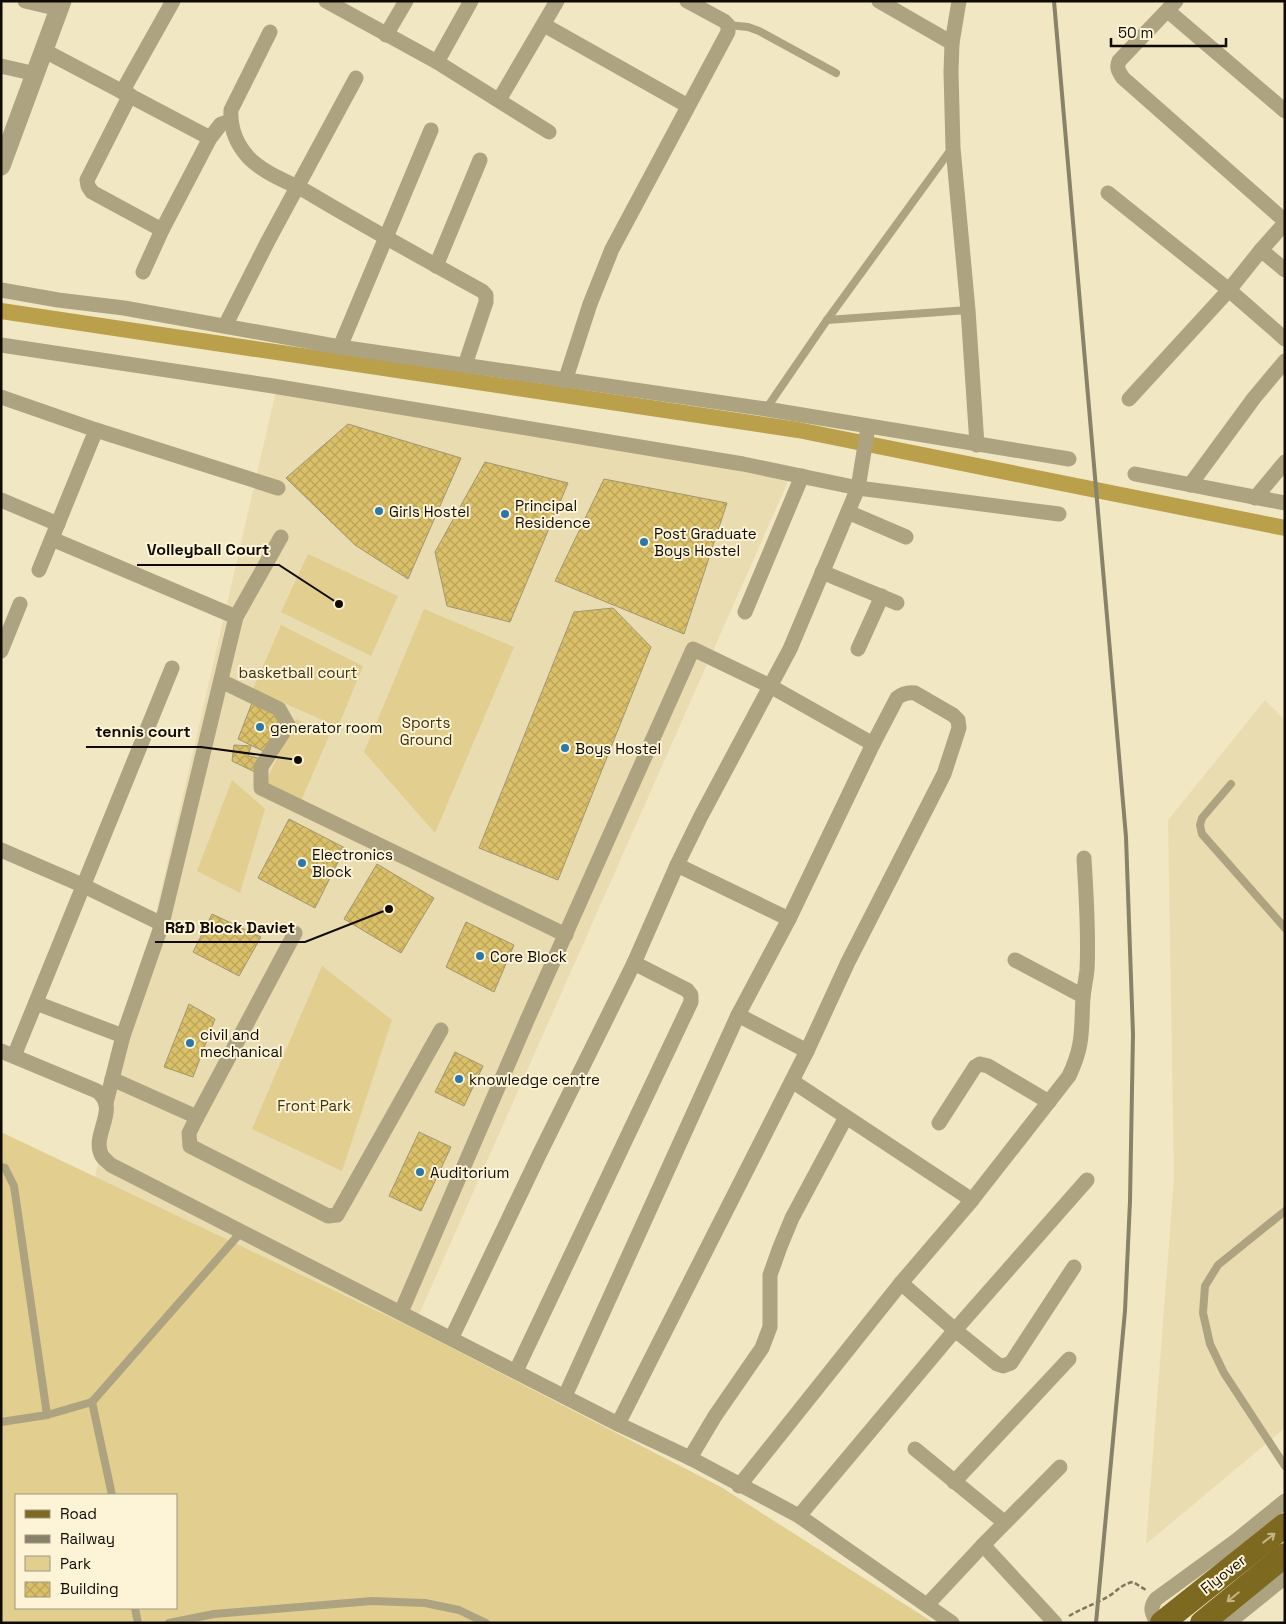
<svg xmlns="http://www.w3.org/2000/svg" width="1286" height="1624" font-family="'Space Grotesk',sans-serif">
	<defs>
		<pattern id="building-cross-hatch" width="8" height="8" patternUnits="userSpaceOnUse" patternTransform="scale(1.25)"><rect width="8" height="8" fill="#dbc06a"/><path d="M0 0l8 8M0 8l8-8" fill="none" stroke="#bba45a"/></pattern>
	</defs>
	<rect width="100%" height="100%" fill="#f2e7c3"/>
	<g fill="#eadcb1">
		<path d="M276,391l514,86 -377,851 -318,-151z"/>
		<path d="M1265,700l20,20v708l-139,116 28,-365 -6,-359z"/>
	</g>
	<g fill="#e2ce8f" fill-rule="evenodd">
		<path d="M308,554l90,42 -27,60 -90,-44z"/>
		<path d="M424,609l90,38 -79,186 -71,-81z"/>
		<path d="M281,625l82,41 -25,61 -85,-38z"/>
		<path d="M296,719l33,17 -28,65 -36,-18z"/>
		<path d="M232,780l33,29 -25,84 -43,-22z"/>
		<path d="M322,966l70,54 -50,151 -90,-42z"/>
		<path d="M1,1132l412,196 308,159 213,136h-933zM16,1495h160v113h-160z"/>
	</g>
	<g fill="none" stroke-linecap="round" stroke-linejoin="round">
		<path stroke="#baa04a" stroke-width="16" d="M1,311l797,119 487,98"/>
	</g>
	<g fill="url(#building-cross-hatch)" stroke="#a19674">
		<path d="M348,424l113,34 -53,121 -53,-34 -69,-67z"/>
		<path d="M485,462l83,21 -58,139 -63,-16 -12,-54z"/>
		<path d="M604,479l123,24 -43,131 -129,-53z"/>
		<path d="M613,608l38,39 -93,233 -79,-32 95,-236z"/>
		<path d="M252,703l30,12 -17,37 -27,-13z"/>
		<path d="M234,745l17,1 -3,10 15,3 -6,14 -25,-12z"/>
		<path d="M289,819l56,29 -30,60 -57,-30z"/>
		<path d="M377,864l57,34 -33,55 -57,-34z"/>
		<path d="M212,914l49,23 -22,39 -46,-24z"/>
		<path d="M466,922l48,23 -20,47 -48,-25z"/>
		<path d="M189,1004l26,15 -22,58 -29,-10z"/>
		<path d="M455,1052l28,14 -19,40 -29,-14z"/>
		<path d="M419,1132l32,15 -30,64 -32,-15z"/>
	</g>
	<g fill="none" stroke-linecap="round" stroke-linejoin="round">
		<path stroke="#7d7660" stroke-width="2.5" stroke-dasharray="5 2.5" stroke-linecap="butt" d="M1069,1616c13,-8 27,-12 40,-20 8,-5 13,-12 24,-14l13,8"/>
		<g stroke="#aea380" stroke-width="8">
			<path d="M728,25l20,2 11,4 77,42"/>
			<path d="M827,320l141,-10"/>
			<path d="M766,409l61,-89 125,-172"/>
			<path d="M1231,784l-29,34 -2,7 2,9 83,94"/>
			<path d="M1,1167l4,1 9,18 33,229"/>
			<path d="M1285,1211l-67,54 -13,21 -2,27 7,31 14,29 61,93"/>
			<path d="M92,1402l20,93"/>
			<path d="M1,1422l46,-7 45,-13 150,-171"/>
			<path d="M135,1608l3,15"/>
			<path d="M169,1623l45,-9 158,-13 53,2 34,7 27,13"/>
		</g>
		<g stroke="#aea380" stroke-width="15">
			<path d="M25,1l34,8"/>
			<path d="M326,1l111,61 112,70"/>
			<path d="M879,1l73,42"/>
			<path d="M959,1l-7,42 -1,29 2,76 15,162 9,135"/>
			<path d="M1176,1l-57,60c-3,7 0,11 4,17l162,143"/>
			<path d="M1168,11l117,100"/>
			<path d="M544,25l144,81"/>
			<path d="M270,32l-39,78c-1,18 6,35 18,48 16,16 40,24 60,35 57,34 115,66 173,98l4,4v7l-21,63"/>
			<path d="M386,35l20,-34"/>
			<path d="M45,51l165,87"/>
			<path d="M437,62l34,-61"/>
			<path d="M1,66l35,8"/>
			<path d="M122,92l51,-91"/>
			<path d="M130,95l-43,85 1,6 4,6 70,38"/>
			<path d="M499,100l58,-99"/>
			<path d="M1108,193l121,97 56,49"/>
			<path d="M1261,250l24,20"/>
			<path d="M436,266l44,-106"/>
			<path d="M143,272l19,-42 48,-92 11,-14 9,-3"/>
			<path d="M1,290l57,10 66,8 216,39 426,62 303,50"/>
			<path d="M225,326l43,-85 88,-163"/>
			<path d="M1,345l272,41 470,78 115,24 201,26"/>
			<path d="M340,347l91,-217"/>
			<path d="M565,381l25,-77 22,-55 116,-217v-7l-4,-4 -37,-20"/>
			<path d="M1,397l95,33 182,58"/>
			<path d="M1129,399l100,-109 32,-40 24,-27"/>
			<path d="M1135,474l150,29"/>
			<path d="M1190,485l64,-87 31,-37"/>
			<path d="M1255,498l30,-36"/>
			<path d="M1,500l57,24"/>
			<path d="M848,512l58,25"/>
			<path d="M52,539l184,78"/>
			<path d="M39,570l57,-140"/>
			<path d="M822,572l75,31"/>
			<path d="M745,612l57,-136"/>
			<path d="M858,649l24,-53"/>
			<path d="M1,651l19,-47"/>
			<path d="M221,681l58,28 9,16 -27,42v21l305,147"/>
			<path d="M1,850l81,35 80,39"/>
			<path d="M677,865l112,54"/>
			<path d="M1015,960l68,36"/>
			<path d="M36,1003l87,33"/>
			<path d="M738,1015l69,36"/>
			<path d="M1,1051l96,40c24,18 -7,44 5,65 2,3 6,6 9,9l507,259 72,34 109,58 153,107"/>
			<path d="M14,1056l158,-388"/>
			<path d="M112,1079l85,38 98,-184"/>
			<path d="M792,1081l180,119"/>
			<path d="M106,1103l17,-67 39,-112 74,-307 45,-80"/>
			<path d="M197,1117l-8,16 1,13 138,70 9,-1 104,-185"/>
			<path d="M939,1123l36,-56 5,-3 8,2 61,36"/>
			<path d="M901,1283l54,47 42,34 6,2 8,-3 63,-96"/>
			<path d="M401,1312l127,-294 165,-369 77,37 103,58"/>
			<path d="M452,1337l87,-182 95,-192 43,-98 24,-49 89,-167 68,-161 10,-61"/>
			<path d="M516,1371l175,-369v-7l-4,-5 -53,-27"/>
			<path d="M565,1396l173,-381 51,-96 84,-175 24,-46c6,-5 11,-6 18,-5l38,22 5,5 1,8 -15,46 -96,188 -41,89 -189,373"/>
			<path d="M915,1449l89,73"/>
			<path d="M690,1458l25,-42 47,-68 8,-21v-52l10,-28 12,-29 54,-101"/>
			<path d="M954,1482l115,-123"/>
			<path d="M739,1486l162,-203 71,-83 97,-124c15,-32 12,-45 14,-79 1,-9 3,-18 4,-27 2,-37 -1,-75 -3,-112"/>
			<path d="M799,1516l156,-186 132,-150"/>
			<path d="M983,1545l72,78"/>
			<path d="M927,1605l56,-60 77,-78"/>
			<path d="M1157,1623c-5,-10 -8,-15 -1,-24l81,-59 48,-39"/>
			<path d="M1228,1623l57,-46"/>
		</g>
		<path stroke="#aea380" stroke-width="19" d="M1,166l61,-165"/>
		<g stroke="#7e6920" stroke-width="24">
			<path d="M1162,1623l123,-98"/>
			<path d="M1202,1623l83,-68"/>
		</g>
		<path stroke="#89826a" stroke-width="4" d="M1054,1l72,836 7,197 -3,167 -5,110 -29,312"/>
	</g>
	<defs><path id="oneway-shaft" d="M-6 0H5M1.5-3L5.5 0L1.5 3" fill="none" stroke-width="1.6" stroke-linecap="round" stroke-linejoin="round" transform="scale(1.25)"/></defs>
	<g stroke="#c4b585">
		<use href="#oneway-shaft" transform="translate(1269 1538) rotate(-38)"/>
		<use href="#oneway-shaft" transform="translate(1233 1597) rotate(141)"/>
	</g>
	<g fill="#2a77a9" stroke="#fdf4d7" stroke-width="2">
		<circle cx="379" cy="511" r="5"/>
		<circle cx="505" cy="514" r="5"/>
		<circle cx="644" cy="542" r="5"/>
		<circle cx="260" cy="727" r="5"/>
		<circle cx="565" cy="748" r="5"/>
		<circle cx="302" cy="863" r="5"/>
		<circle cx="480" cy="956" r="5"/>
		<circle cx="190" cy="1043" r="5"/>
		<circle cx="459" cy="1079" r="5"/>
		<circle cx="420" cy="1172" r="5"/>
	</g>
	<g text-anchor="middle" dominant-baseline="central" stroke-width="4" stroke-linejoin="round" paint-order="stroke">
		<g font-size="15" fill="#0f0b02" stroke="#fdf4d7" text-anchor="start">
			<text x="515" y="505">Principal<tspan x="515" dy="17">Residence</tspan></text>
			<text x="389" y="511">Girls Hostel</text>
			<text x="654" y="533">Post Graduate<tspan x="654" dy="17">Boys Hostel</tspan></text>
			<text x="270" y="727">generator room</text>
			<text x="575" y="748">Boys Hostel</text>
			<text x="312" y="854">Electronics<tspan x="312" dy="17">Block</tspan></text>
			<text x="490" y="956">Core Block</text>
			<text x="200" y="1034">civil and<tspan x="200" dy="17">mechanical</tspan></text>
			<text x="469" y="1079">knowledge centre</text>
			<text x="430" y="1172">Auditorium</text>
		</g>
		<g font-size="15" fill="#3d320c" stroke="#fdf4d7">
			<text x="298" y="672">basketball court</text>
			<text x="426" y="722">Sports<tspan x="426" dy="17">Ground</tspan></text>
			<text x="314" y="1105">Front Park</text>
		</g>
		<g font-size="15" fill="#0f0b02" stroke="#fdf4d7">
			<text transform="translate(1223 1574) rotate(-38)">Flyover</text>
		</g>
	</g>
	<path fill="none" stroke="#0f0b02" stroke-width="2" d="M339 604L279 565H137M298 760L201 747H86M389 909L305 942H155"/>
	<g fill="#0f0b02" stroke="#fdf4d7" stroke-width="2">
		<circle cx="339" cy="604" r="5"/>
		<circle cx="298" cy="760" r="5"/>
		<circle cx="389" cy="909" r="5"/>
	</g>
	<g font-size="16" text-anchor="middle" font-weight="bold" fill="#0f0b02" stroke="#fdf4d7" stroke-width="4" stroke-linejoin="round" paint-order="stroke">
		<text x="208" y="555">Volleyball Court</text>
		<text x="143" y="737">tennis court</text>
		<text x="230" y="933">R&amp;D Block Daviet</text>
	</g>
	<rect width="1286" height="1624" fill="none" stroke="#0f0b02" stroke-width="5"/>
	<rect x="15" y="1494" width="162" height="115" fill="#fdf4d7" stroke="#9e9782"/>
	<rect x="25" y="1510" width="25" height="8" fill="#7e6920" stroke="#9e9782"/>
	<text x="60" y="1519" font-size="15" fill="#0f0b02">Road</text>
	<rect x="25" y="1535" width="25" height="8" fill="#89826a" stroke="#9e9782"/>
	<text x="60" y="1544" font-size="15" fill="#0f0b02">Railway</text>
	<rect x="25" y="1556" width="25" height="15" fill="#e2ce8f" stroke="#9e9782"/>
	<text x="60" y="1569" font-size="15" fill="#0f0b02">Park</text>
	<rect x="25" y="1582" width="25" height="15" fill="url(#building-cross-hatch)" stroke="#9e9782"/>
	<text x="60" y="1594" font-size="15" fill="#0f0b02">Building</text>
	<path d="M1111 38v8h115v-8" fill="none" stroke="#0f0b02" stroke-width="2.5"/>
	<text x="1118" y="38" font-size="15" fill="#0f0b02" stroke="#fdf4d7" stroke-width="4" paint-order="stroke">50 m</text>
</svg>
